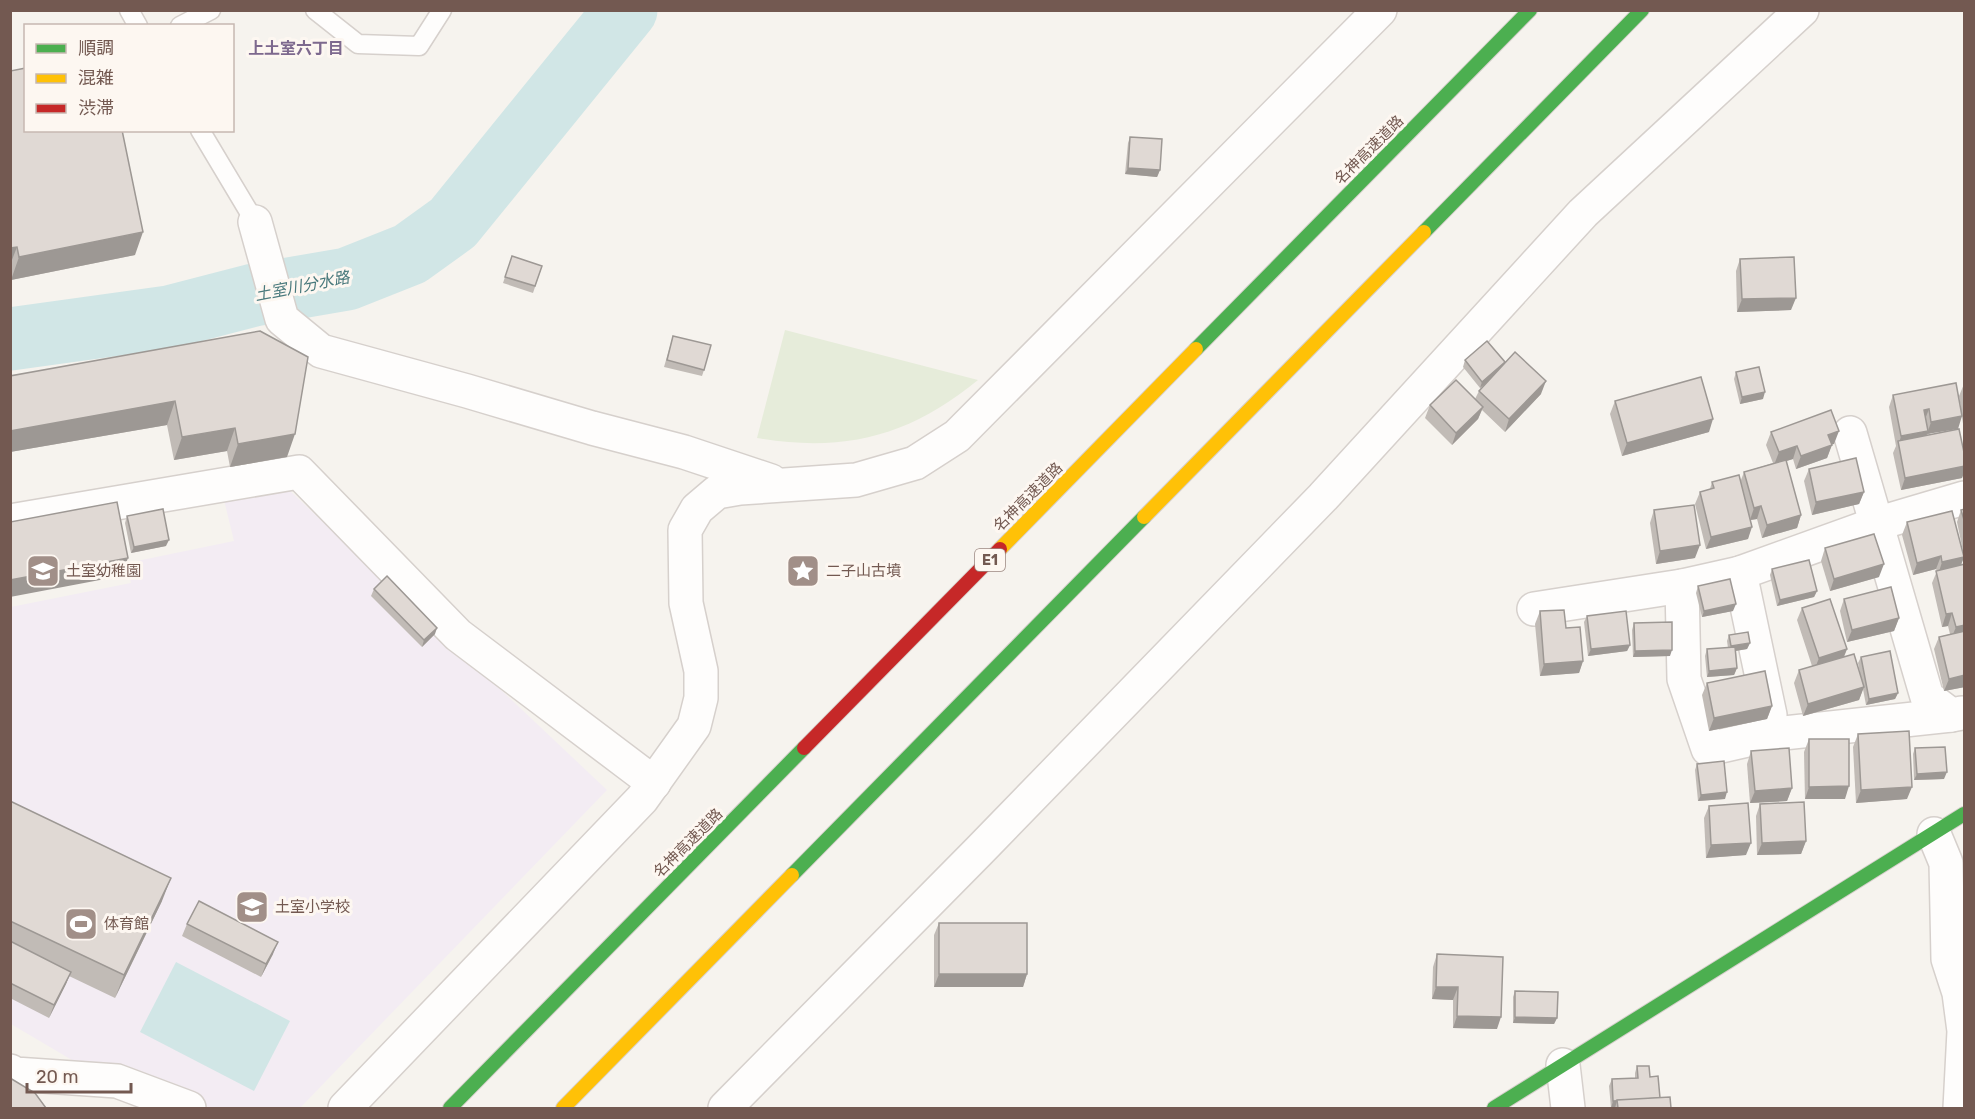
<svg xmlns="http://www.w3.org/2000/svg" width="1975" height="1119" font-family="Rubik,'Noto Sans JP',sans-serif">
	<rect width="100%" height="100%" fill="#f6f3ee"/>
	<path fill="#f3ecf3" d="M287,488l320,302 -307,318h-88l-135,-45 -66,-39v-417l120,-24 -4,-20 107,-22 -10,-41z"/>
	<path fill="#e6ecda" d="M785,330l193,50c-68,56 -134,73 -221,58z"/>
	<path fill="#d1e6e6" d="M176,962l114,59 -36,70 -114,-59z"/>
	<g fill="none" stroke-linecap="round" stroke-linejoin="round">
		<path stroke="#d1e6e6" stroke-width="63" d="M10,339l159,-22 85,-22 93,-16 63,-25 43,-31 173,-213"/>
		<g stroke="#d6d0cc" stroke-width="21">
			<g id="lane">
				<path d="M129,10l9,16"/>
				<path d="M315,10l43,34 61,2 23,-36"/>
				<path d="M180,26l31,-16"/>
				<path d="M200,130l55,92"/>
			</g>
		</g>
		<g stroke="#d6d0cc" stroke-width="36">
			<g id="street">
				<path d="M255,222l27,97 39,32 146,40 125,37 92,24 87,29"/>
				<path d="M1850,433l77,264 24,18 11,-2"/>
				<path d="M10,521l289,-49 159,163 196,148"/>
				<path d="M1740,573l30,142"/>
				<path d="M1682,586l2,93 24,70 66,-15 177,-19"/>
				<path d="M1534,609l148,-23 58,-13 136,-49 88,-26"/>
				<path d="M1934,834l12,29 2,96 11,34 5,38 -4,77"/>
				<path d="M1563,1065l5,43"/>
				<path d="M10,1071l5,3 102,7 72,27"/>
				<path d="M345,1108l297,-309 52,-73 7,-28v-27l-15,-68 -1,-73 12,-21 20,-17 23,-4 116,-8 59,-17 42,-27 423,-426"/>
				<path d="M725,1108l254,-257 344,-354 260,-284 219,-203"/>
			</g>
		</g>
		<g stroke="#d6d0cc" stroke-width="16">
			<g id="fast">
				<path d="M1424,232l218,-222"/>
				<path d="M1196,349l334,-339"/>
				<path d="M792,875l352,-358"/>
				<path d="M450,1108l354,-360"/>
				<path d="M1494,1108l470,-294"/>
			</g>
		</g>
		<g stroke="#d6d0cc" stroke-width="16">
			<g id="slow">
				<path d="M1144,517l280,-285"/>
				<path d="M1000,549l196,-200"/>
				<path d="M563,1108l229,-233"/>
			</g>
		</g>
		<g stroke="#d6d0cc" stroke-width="16">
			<path id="jam" d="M804,748l196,-199"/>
		</g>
		<use href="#lane" stroke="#fefdfc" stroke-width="18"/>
		<use href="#street" stroke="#fefdfc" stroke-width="33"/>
		<use href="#fast" stroke="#4caf50" stroke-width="14"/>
		<use href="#slow" stroke="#ffc107" stroke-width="14"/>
		<use href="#jam" stroke="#c62828" stroke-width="14"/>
	</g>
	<g fill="#c1bbb6">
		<path d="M10,71l125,184 -124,25z"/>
		<path d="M1130,137l30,33 -3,7 -32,-3 3,-31z"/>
		<path d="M512,256l30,10 -9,27 -30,-10z"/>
		<path d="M1740,259l51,51 -54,2 -1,-41z"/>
		<path d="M260,331l27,126 -57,10 -3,-16 -53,9 -7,-35 -157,27z"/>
		<path d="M673,336l31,34 -2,6 -38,-9z"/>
		<path d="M1465,360l40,2 36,32 -36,38 -23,-22 -4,9 -26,26 -27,-27 5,-13 45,-6 4,-8 5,-6 -4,3 -17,-21z"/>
		<path d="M1736,372l27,27 -23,5 -6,-25z"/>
		<path d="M1964,384h1v53l-3,-20 -35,18 38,22v13l-3,8 -61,12 -8,-37 3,-7 -7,-39 4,-12 68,13 -2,-12z"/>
		<path d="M1615,401l94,31 -87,24 -12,-42z"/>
		<path d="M1771,432l63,12h-2l-5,14 -31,11 -3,-10 -7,2 15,54 -4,13 -35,10 -5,-19 -6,1 -3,19 -42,10 -11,-45 5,-12 10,-3 2,-7 29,-2 3,-8 29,-9 -7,-18z"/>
		<path d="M1809,469l55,23 -5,12 -47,11 -8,-34z"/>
		<path d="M1965,509l-1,47 -7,-34 4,-12z"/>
		<path d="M1654,510l41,48 -39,6 -6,-41z"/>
		<path d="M127,516l39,30 -35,7 -6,-30z"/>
		<path d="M1907,522l57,35 -3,8 4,122 -21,4 -10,-42 5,-12 11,-3 -2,-8 -6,1 -10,-44 5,-12 -1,-2 -23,6 -11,-40z"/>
		<path d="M1825,548l54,29 -49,14 -9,-30z"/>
		<path d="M1772,569l45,22 -3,6 -37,9 -7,-31z"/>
		<path d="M1698,586l35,25 -31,6 -6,-24z"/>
		<path d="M374,589l61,45 -13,13 -51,-51z"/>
		<path d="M1844,599l55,19 -5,13 -47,11 -7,-31z"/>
		<path d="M1802,608l45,41 -3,8 17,21 -3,-15 3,-6 37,36 -3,6 -29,6 -3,-16 -4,11 -56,16 -9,-33 5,-13 13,-4 -15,-46z"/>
		<path d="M1540,611l26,17 17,33 -4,12 -39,3 -5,-52z"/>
		<path d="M1587,616l43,29 -3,6 -39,5 -4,-34z"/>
		<path d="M1634,623l36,33 -37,1 -1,-27z"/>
		<path d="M1729,635l21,8 -3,6 -11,2 1,17 -3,7 -27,2 -2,-21 2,-7 21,-1 -1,-7z"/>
		<path d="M1707,683l65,23 -5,13 -58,12 -7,-36z"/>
		<path d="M1858,734l49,65 -51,4 -3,-56z"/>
		<path d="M1809,739l36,60h-40l-1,-47z"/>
		<path d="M1915,748l29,31 -30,1 -1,-26z"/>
		<path d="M1751,751l41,37 -5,13 -37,2 -3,-39z"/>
		<path d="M1697,764l28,35 -27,2 -3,-31z"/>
		<path d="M10,801l152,100 -47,97 -46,-22 -3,8 -17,34 -39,-20z"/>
		<path d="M1760,804l46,37 -5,13 -44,1 -1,-39z"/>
		<path d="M1709,806l37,49 -40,3 -2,-40z"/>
		<path d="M939,923l88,51 -4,13h-89v-52z"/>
		<path d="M187,924l86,30 -12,23 -79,-41z"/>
		<path d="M1437,954l60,75 -44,-1v-28l-21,-1 1,-32z"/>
		<path d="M1515,991l42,27 -3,6 -41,-1v-26z"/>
		<path d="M1637,1066l13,11 10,21 11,10h-60l-2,-22 3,-7 23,-1v-5z"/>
	</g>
	<g fill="#9d9894">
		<path d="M1128,168l32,2 -3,7 -32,-3z"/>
		<path d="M143,232l-8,23 -124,25 8,-23z"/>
		<path d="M17,247l-7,18v-17z"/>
		<path d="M1796,298l-5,12 -54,2 5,-13z"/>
		<path d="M1505,362l-2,7 -23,19 2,-6z"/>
		<path d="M1546,381l-5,13 -36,38 4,-13z"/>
		<path d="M1765,392l-2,7 -23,5 2,-7z"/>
		<path d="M175,401l-8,24 -157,27v-21z"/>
		<path d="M1483,407l-5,12 -26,26 4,-12z"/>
		<path d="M1929,409l-5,13v-12z"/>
		<path d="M1962,416l-4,13 -31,5 -4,10h-24l2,-8 27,-5 3,-9z"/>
		<path d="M1713,419l-4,13 -87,24 5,-13z"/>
		<path d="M235,428l-8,23 -53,9 8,-23z"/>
		<path d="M1839,431l-5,13 -11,3 5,-12z"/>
		<path d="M295,434l-8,23 -57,10 8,-23z"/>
		<path d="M1832,445l-5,13 -31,11 5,-13z"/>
		<path d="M1797,446l-4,13 -19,6 5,-13z"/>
		<path d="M1965,466v4l-3,8 -61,12 4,-12z"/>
		<path d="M1864,492l-5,12 -47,11 4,-13z"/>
		<path d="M1761,506l-4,13 -7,1 4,-12z"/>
		<path d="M1801,515l-4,13 -35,10 5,-13z"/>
		<path d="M1752,527l-4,12 -42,10 5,-12z"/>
		<path d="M169,540l-3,6 -35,7 3,-6z"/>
		<path d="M1700,545l-5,13 -39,6 4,-13z"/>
		<path d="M1941,556l-5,13 -23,6 4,-12z"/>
		<path d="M1964,557l-5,13 -21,5 4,-13z"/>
		<path d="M128,558l-7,18 -111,21v-17z"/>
		<path d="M1884,564l-5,13 -49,14 4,-12z"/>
		<path d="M1817,591l-3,6 -37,9 3,-6z"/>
		<path d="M1736,604l-3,7 -31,6 2,-6z"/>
		<path d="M1952,613l-4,13 -6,1 4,-13z"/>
		<path d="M1899,618l-5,13 -47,11 5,-12z"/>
		<path d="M1965,625v11l-14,3 5,-12z"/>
		<path d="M437,628l-2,6 -13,13 2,-7z"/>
		<path d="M1750,643l-3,6 -18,3 2,-6z"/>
		<path d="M1630,645l-3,6 -39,5 3,-7z"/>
		<path d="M1847,649l-5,12 -28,10 5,-13z"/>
		<path d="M1672,650l-2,6 -37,1 2,-6z"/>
		<path d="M1583,661l-4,12 -39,3 4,-12z"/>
		<path d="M1737,668l-3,7 -27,2 2,-6z"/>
		<path d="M1965,675v12l-21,4 5,-12z"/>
		<path d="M1864,687l-5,13 -56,16 5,-12z"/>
		<path d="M1898,693l-3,6 -29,6 3,-6z"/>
		<path d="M1772,706l-5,13 -58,12 5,-13z"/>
		<path d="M1947,772l-3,7 -30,1 3,-6z"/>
		<path d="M1849,786l-4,13h-40l4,-12z"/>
		<path d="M1912,787l-5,12 -51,4 5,-13z"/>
		<path d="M1792,788l-5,13 -37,2 5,-12z"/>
		<path d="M1727,792l-2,7 -27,2 3,-6z"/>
		<path d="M1806,841l-5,13 -44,1 5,-12z"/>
		<path d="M1751,843l-5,12 -40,3 5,-13z"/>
		<path d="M171,878l-9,23 -47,97 9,-23z"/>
		<path d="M278,942l-5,12 -12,23 5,-13z"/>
		<path d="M71,972l-5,12 -17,34 5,-13z"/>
		<path d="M939,974h88l-4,13h-89z"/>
		<path d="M1436,987h22l-5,13 -21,-1z"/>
		<path d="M1457,1016l44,1 -4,12 -44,-1z"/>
		<path d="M1515,1017l42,1 -3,6 -41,-1z"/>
		<path d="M1613,1101h4l-2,7h-4z"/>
	</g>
	<g fill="#e0d9d4" stroke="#9d9894" stroke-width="1.5">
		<path d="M26,68v62h96l21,102 -124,25 -2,-10 -7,1v-177z"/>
		<path d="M1130,137l32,2 -2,31 -32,-2z"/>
		<path d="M512,256l30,10 -7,20 -30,-9z"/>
		<path d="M1794,257l2,41 -54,1 -2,-40z"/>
		<path d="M260,331l48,26 -13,77 -57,10 -3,-16 -53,9 -7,-36 -165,30v-55z"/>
		<path d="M673,336l38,9 -7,25 -37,-10z"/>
		<path d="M1487,341l18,21 -23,20 -17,-22z"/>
		<path d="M1515,352l31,29 -37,38 -30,-28z"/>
		<path d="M1759,367l6,25 -23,5 -6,-25z"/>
		<path d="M1701,377l12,42 -86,24 -12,-42z"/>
		<path d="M1456,380l27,27 -27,26 -26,-28z"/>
		<path d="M1956,383l6,33 -31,6 -2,-13 -5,1 4,21 -27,5 -8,-41z"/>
		<path d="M1831,410l8,21 -11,4 4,10 -31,11 -4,-10 -18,6 -8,-20z"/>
		<path d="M1959,429l6,28v9l-60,12 -7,-37z"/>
		<path d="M1856,458l8,34 -48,10 -7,-33z"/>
		<path d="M1786,460l15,55 -34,10 -6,-19 -7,2 -10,-36z"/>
		<path d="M1739,475l13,52 -41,10 -11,-45 14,-4 -2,-6z"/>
		<path d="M117,502l11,56 -118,22v-58z"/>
		<path d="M1694,505l6,40 -40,6 -6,-41z"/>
		<path d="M163,509l6,31 -35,7 -7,-31z"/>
		<path d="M1965,509v14l-4,-13z"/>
		<path d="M1952,511l12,46 -22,5 -1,-6 -24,7 -10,-41z"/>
		<path d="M1874,534l10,30 -50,15 -9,-31z"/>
		<path d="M1809,560l8,31 -37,9 -8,-31z"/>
		<path d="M1965,564v61l-9,2 -4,-14 -6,1 -10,-43z"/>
		<path d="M387,576l50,52 -13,12 -50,-51z"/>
		<path d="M1730,579l6,25 -32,7 -6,-25z"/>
		<path d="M1891,587l8,31 -47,12 -8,-31z"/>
		<path d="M1830,599l17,50 -28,9 -17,-50z"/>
		<path d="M1564,610l2,18 14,-1 3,34 -39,3 -4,-53z"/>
		<path d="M1626,611l4,34 -39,4 -4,-33z"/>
		<path d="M1672,622v28l-37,1 -1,-28z"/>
		<path d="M1965,631v44l-16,4 -10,-42z"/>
		<path d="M1748,632l2,11 -19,3 -2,-11z"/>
		<path d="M1735,647l2,21 -28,3 -2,-22z"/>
		<path d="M1890,651l8,42 -29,6 -8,-42z"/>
		<path d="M1854,654l10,33 -56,17 -9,-34z"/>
		<path d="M1765,671l7,35 -58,12 -7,-35z"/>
		<path d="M1909,731l3,56 -51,3 -3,-56z"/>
		<path d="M1809,739h40v47l-40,1z"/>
		<path d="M1945,747l2,25 -30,2 -2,-26z"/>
		<path d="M1789,748l3,40 -37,3 -4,-40z"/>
		<path d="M1724,761l3,31 -26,3 -4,-31z"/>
		<path d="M10,801l161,77 -47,97 -114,-54z"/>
		<path d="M1804,802l2,39 -44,2 -2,-39z"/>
		<path d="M1748,803l3,40 -40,2 -2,-39z"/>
		<path d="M199,901l79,41 -12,22 -79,-40z"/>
		<rect x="939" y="923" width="88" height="51"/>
		<path d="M10,941l61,31 -17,33 -44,-22z"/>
		<path d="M1437,954l66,3 -2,60 -44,-1 1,-29h-22z"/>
		<path d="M1515,991l43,1 -1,26 -42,-1z"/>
		<path d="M1637,1066h12l1,11 8,-1 2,22 -47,3 -1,-22 26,-1z"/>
		<path d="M10,1078l25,15 11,15h-36z"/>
		<path d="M1670,1097l1,11h-53l-1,-8z"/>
	</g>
	<defs>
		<g id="school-square" transform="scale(1.725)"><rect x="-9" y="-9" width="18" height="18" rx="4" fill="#a18f88" stroke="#fdf7f1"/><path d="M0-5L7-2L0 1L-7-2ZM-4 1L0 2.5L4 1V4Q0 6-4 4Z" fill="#fff"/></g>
		<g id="sight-square" transform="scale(1.725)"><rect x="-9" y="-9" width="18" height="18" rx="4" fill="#a18f88" stroke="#fdf7f1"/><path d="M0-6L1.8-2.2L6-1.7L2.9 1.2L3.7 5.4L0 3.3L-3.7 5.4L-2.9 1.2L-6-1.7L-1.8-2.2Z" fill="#fff"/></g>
		<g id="stadium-square" transform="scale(1.725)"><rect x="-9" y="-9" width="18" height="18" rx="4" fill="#a18f88" stroke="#fdf7f1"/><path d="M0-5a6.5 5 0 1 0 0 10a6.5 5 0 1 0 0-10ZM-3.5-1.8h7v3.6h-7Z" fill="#fff"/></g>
	</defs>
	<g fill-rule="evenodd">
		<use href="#school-square" x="43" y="571"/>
		<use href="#sight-square" x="803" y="571"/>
		<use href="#school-square" x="252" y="907"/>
		<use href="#stadium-square" x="81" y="924"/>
	</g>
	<g text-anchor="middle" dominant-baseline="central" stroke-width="6" stroke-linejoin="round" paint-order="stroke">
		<rect fill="#fdf7f1" stroke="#9c8881" stroke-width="1.5" x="975" y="549" width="30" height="22" rx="4.5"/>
		<g font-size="14" font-weight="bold" fill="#735951">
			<text x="990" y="560">E1</text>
		</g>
		<g font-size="15" fill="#735951" stroke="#fdf7f1">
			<text transform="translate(1369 150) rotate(-45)">名神高速道路</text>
			<text transform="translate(1028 497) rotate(-45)">名神高速道路</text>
			<text transform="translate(688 843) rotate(-45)">名神高速道路</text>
		</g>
		<g font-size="15" fill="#735951" stroke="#fdf7f1" text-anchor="start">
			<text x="66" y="571">土室幼稚園</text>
			<text x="826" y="571">二子山古墳</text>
			<text x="275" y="907">土室小学校</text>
			<text x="104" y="924">体育館</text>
		</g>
		<g font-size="16" font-weight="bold" fill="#7d698e" stroke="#fdf7f1">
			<text x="296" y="48">上土室六丁目</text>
		</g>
		<g font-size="16" font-style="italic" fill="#49797c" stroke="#fdf7f1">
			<text transform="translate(302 286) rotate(-11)">土室川分水路</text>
		</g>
	</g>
	<rect width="1975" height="1119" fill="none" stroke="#735951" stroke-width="24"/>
	<rect x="24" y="24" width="210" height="108" fill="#fdf7f1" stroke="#c6b8b1" stroke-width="1.5"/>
	<rect x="36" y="44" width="30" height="9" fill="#4caf50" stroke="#c6b8b1" stroke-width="1.5"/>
	<text x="78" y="54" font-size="18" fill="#735951">順調</text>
	<rect x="36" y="74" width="30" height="9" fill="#ffc107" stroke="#c6b8b1" stroke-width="1.5"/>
	<text x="78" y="84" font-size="18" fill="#735951">混雑</text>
	<rect x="36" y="104" width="30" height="9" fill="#c62828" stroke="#c6b8b1" stroke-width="1.5"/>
	<text x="78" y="114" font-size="18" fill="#735951">渋滞</text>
	<path d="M27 1083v9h104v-9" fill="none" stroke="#735951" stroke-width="3"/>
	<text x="36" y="1083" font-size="18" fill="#735951" stroke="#fdf7f1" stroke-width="4.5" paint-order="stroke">20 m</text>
</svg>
